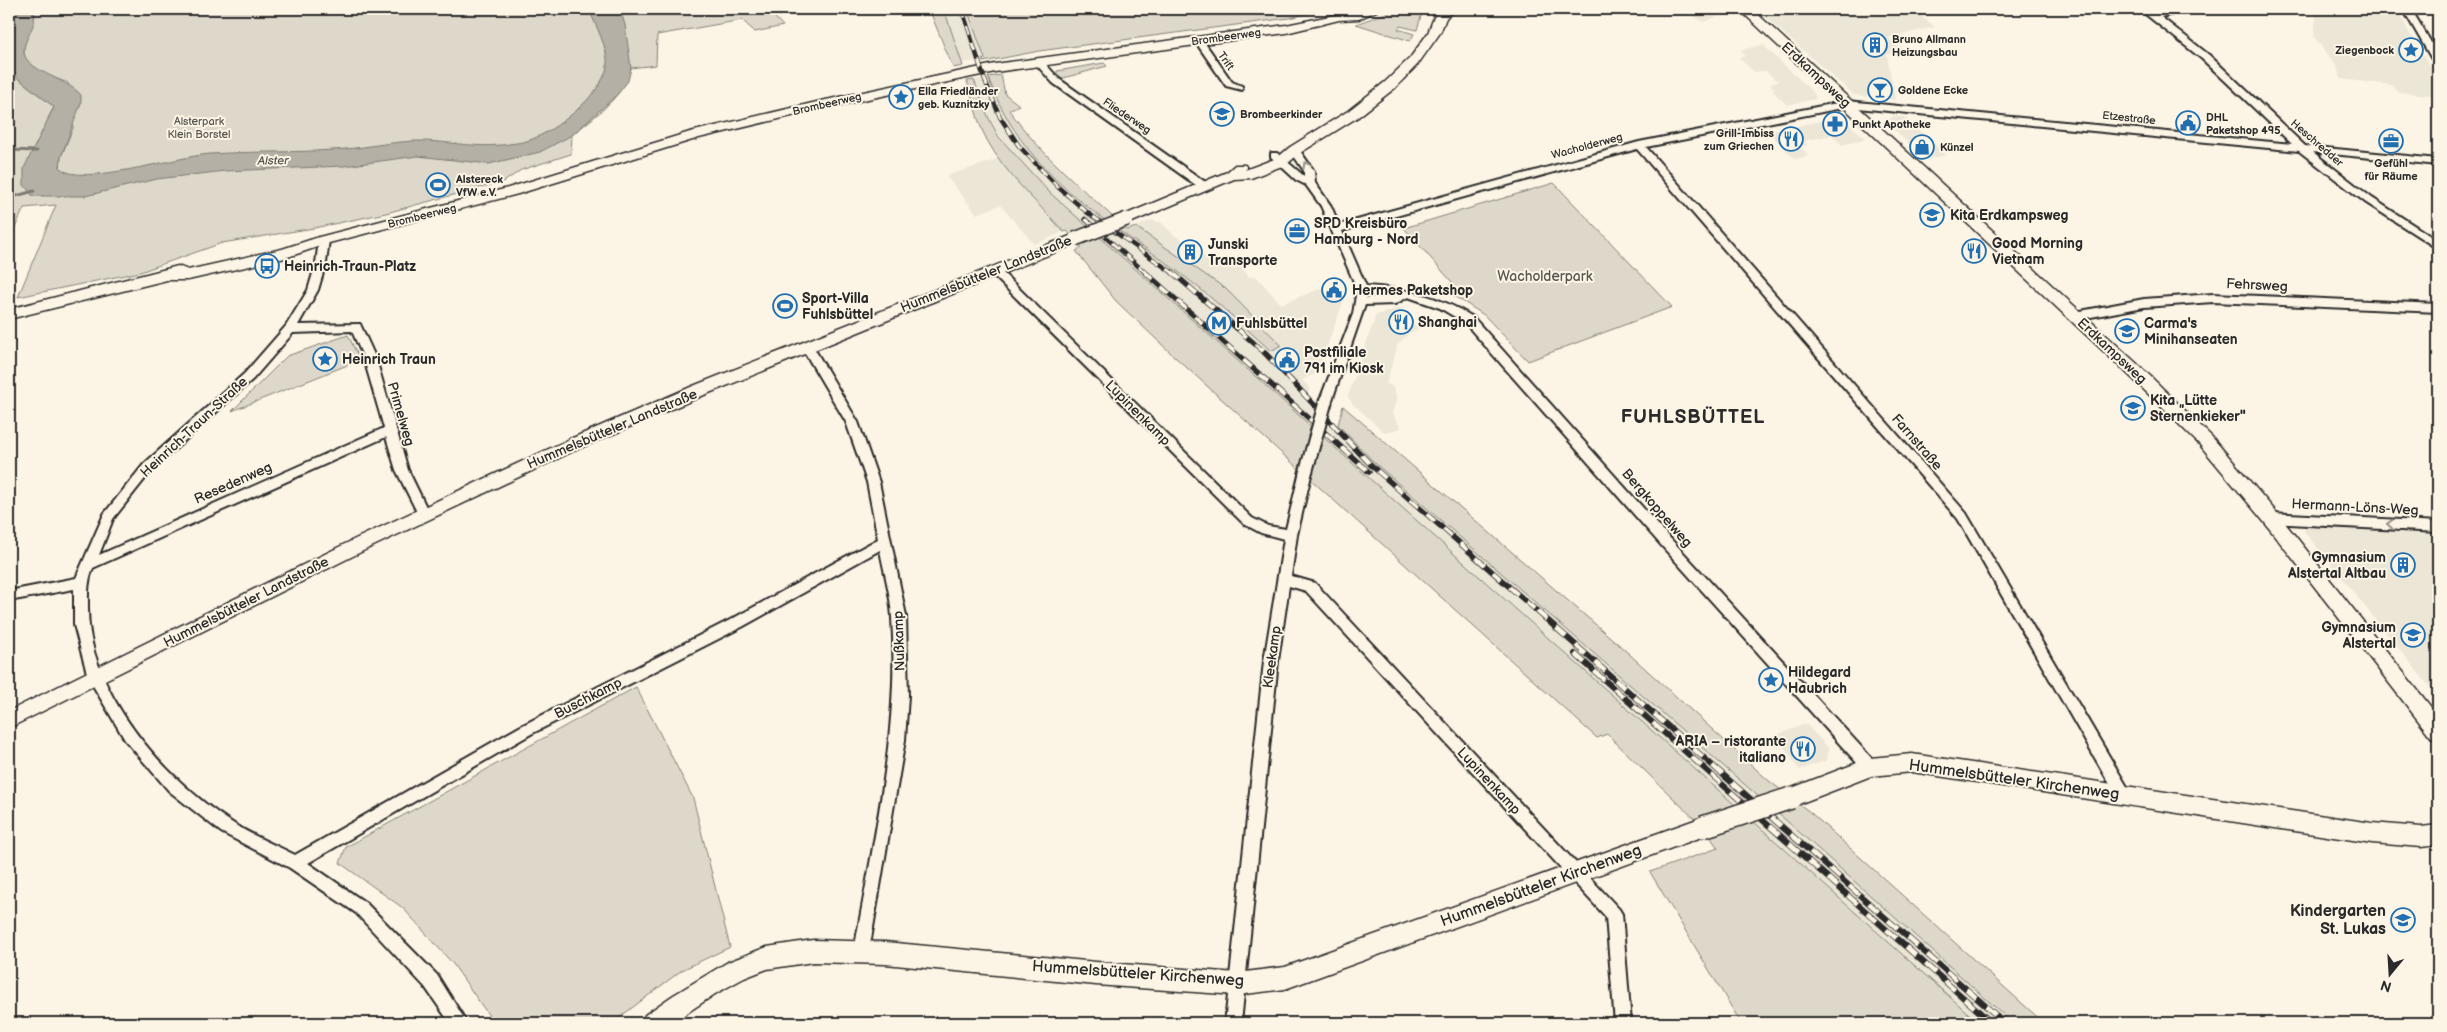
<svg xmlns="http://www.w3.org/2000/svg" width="2447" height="1032" font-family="'Balsamiq Sans',sans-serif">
	<rect width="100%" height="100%" fill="#fcf5e5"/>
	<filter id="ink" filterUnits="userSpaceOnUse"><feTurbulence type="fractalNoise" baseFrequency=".02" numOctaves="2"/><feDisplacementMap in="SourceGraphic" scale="10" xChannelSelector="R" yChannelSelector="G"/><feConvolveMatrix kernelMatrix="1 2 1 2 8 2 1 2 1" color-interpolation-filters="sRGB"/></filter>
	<g filter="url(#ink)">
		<g fill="#ece6d7">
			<path d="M944,9h23l18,51 -23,3z"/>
			<path d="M1698,9h30l3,2 -27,11 -17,-9z"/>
			<path d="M1756,9h155l24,18 -47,11 14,12 -15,5 8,45 -41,-5z"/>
			<path d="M2317,9h79l21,37 21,32v18l-40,-4 -6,-7 -51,-6 -5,-14 -22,-28z"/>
			<path d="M1763,45l51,48 2,6 -29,6 -15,-15 3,-1 -5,-5 8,-2 -9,-8 -3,-3 -12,1 -15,-14 7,-2 -6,-6z"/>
			<path d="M988,77l7,19 19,36 47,54 31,26 76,52 50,39 62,42 -19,-23 -125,-95 16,-7 10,3 10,10 41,30 19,-6 18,20 6,-1 25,28 49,-19 -1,-5 8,-1 8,18 -28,76 -15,7 8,8 -2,6 68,70 413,359 224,200h-34l-930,-831 -37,-39 -23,-34 -15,-39z"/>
			<path d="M1893,116l11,1 42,38 -21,5 -38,-38z"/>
			<path d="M1835,118l11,3 20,18 -24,6 -10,-10 -28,6 3,4 -7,2 9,9 -14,3 -27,-27z"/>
			<path d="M998,159l66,73 -30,12 -34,-39 -23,9 -31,-38z"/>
			<path d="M1400,308l18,21 -9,4 -11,11 -12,40 6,2 5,12 -5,15 9,15 -16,5 -34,-31 -3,-6 28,-81z"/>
			<path d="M2307,526l131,8v163l-134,-166z"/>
			<path d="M1806,724l23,25 -2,11 -28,10 -23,-35z"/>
		</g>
		<g fill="#ded8ca" stroke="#84827a">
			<path d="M32,9h735l16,17 -28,6 -13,-12 -85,15 -1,30 -25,3c-8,30 -36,48 -59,67l-1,19 -50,16 -16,11 -119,32 -72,15 -92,15 -82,29 -122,25 38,-92 -32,3 -15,33v-170l45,36 -6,11 12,51 1,-12 12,-29 -5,-45c-14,-6 -46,-13 -44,-33 0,-11 8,-24 11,-34z"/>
			<path d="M929,9h15l19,57 -10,2z"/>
			<path d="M967,9h360l-38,9 -250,33 -56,11 -1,-2 3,-1z"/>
			<path d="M1397,9h26l-6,21 -17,-4 -2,3 16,5 -4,7 -54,-17z"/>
			<path d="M1104,63l3,3 -47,13 -3,-5v-3z"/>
			<path d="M1001,75l4,19 14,11 -10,5c32,46 78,82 118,120l9,-3 90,62 55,56 -10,6c-33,-30 -66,-60 -102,-86 -12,-10 -25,-17 -38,-26 -62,-43 -116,-87 -143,-162z"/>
			<path d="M974,80l15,39 10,18 50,55 930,831h-238l-91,-151 68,-24 -15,-21 -96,-93 -10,4 -422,-381 -59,-56 -40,-50 6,-3 -15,-17 -3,1c-26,-29 -59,-58 -77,-92 -10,-18 -14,-40 -20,-59z"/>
			<path d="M1554,183l118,124 -144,54 -44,-46 -39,-25 7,-8 -48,-54z"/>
			<path d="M348,335l12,25 -128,51 55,-55z"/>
			<path d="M1343,406l274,237 151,137 43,33 233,210h-31l-224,-200 -413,-359 -38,-39z"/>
			<path d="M636,687l57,111 37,149 -48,23 -70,53h-118l-41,-59 -50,-56 -63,-45 6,-16z"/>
		</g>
		<path fill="#b4b0a5" stroke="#7d7b74" d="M9,9h23c7,16 -6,25 -8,40 -3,21 43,29 57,46v8l-20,54 -1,11c20,20 118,-12 150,-14 45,-3 91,-1 136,-5 23,-2 45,-7 68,-8 28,-1 58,7 87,4 8,-1 18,-2 26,-4 26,-8 76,-46 80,-75 2,-17 -12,-41 -18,-57h31l5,16 6,43 -3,13 -11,14 -45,40 -32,17 -51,12 -71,-8 -74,10 -119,5 -68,8 -72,17h-52l-9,-11v-17l30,-61 -45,-36z"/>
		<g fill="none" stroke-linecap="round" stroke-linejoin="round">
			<g stroke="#7d7b74" stroke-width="3">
				<path d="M9,150l28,1"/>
				<path d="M9,198l25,-7"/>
			</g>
			<g stroke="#2b2b2b" stroke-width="4">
				<g id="street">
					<path d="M2139,9h9l7,4 17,-4h13l-1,2 -23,6 48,38 96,91 133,13v6l-125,-13 59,46 66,43v8l-73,-47 -66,-51 -452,-44 -201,40 320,366 163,277 2,5 -2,5 -5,2 -5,-2 -161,-281 -321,-370 -295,82 24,55c39,2 73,10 107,31l196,220 206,225 2,5 -2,5 -5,1 -5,-1 -204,-227 -196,-222 -25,-15 -32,-11 -13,7 -30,1 -33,95 -6,4 -6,-4 33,-86 4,-25 -36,-83 -15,-21 -10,-5 -25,-23v-4h6l27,23v-5l-14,-21 2,-2h6l16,23 1,12 16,23 8,19 300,-83 208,-41 445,43 -90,-85zM1367,293l28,2 -29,3z"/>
					<path d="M2403,9h8l27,45v10l-5,-3z"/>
					<path d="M1199,38l3,1 30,43 10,4v4l-16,-4 -31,-45z"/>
					<path d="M1039,59l3,1 17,19 149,105v4h-8l-147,-105 -19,-21z"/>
					<path d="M324,237l5,3 -3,23 -8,27 -20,35 62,-1 16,35 32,111 21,43 -2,3h-8l-23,-46 -10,-33 -293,131c-6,14 -5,26 -5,41 0,84 76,169 143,213 19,13 43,22 64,33l226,-129 211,-107 146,-80 -11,-57 -21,-60 -45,-76 6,-4 4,1 47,79 21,60 27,134 2,80 -3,44 -37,217 -6,3 -6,-3 -2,-5c19,-111 46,-221 38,-334 -1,-23 -8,-46 -12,-68l-138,77 -211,107 -223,129 58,40 71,72 30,48h-17l-25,-36 -69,-74 -66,-45 -69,-36 -52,-41 -44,-51 -37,-63 -14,-52v-36l-65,12v-10l67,-13 28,-64 40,-50 101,-91 41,-47 22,-36 8,-27 3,-23zM352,331l12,28 20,69 -285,127 14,-36 39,-49 101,-91 40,-46z"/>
					<path d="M995,267l4,2 253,249 16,8 18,3 13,-54 2,-3h8l2,3 -14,60 -6,41 24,7 304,326 3,5 9,109h-16l-9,-106 -300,-326 -17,-5 -11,75 -37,362h-16l39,-362 20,-122 -23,-6 -17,-9 -253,-251 -1,-2z"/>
					<path d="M2213,294l225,10v8l-225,-10 -69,5 -69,13 -5,-4 5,-4 69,-13z"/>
					<path d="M2271,513l167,9v10l-167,-9 -4,-2 -2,-3 2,-3z"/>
				</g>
			</g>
			<g stroke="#2b2b2b" stroke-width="3">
				<g id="secondary">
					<path d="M1364,9h17l-22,10 -20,1 -53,13 -291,39 -174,37 -122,29 -181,56 -189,49 -44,15 -97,22h-21l-158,39v-10l169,-43 10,4 94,-21 37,-12 189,-49 182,-56 131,-31 174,-37 291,-39z"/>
					<path d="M1442,9h13l-9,9 -6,15 -22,31 -23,24 -37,29 -58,36 -13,11 -36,14 -17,1 -102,43h-10l-2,-3 2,-3 105,-44 8,-7h10l2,3 -2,2 32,-12 13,-11 58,-36 37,-29 25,-24 18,-25 6,-16z"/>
					<path d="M1739,9h13l394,363 66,65 65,76 161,203v24l-7,-3 -166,-214 -65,-78 -66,-65z"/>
					<path d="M1075,234l5,2 2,3 -2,3 -376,153 -124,53 -213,101 -358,179v-17l346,-172 213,-99 125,-54z"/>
					<path d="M1912,754l460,69 49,4 17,-2v20l-17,2 -49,-4 -460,-71 -41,4 -80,31 -7,-2 -3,-7 3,-7 86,-33z"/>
					<path d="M1703,817l7,3 3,7 -3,7 -425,155 -48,6 -141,-10 -211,-21 -72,-2 -46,7 -23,9 -29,16 -43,29h-30l3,-8 27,-19 56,-34 39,-15 46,-7 72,2 211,20 141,11 48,-6z"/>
				</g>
			</g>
			<use href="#street" fill="#fcf5e5" fill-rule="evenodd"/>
			<use href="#secondary" fill="#fcf5e5" fill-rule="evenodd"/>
			<g stroke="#2b2b2b" stroke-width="4.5">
				<g id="rail-far2">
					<path d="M962,9l22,69 16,39 19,29 39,41 30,26 85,60"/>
					<path d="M1085,219l61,54"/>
				</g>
			</g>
			<g stroke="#2b2b2b" stroke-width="5.5">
				<g id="rail-far1">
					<path d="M1145,272l224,200"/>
					<path d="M1172,272l91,79 109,115 166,146"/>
				</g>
			</g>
			<g stroke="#2b2b2b" stroke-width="6">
				<g id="rail">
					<path d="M1537,611l468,412"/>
					<path d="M1575,654l417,369"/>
				</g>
			</g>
			<use href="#rail-far2" stroke="#fcf5e5" stroke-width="3" stroke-dasharray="9" stroke-linecap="butt"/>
			<use href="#rail-far1" stroke="#fcf5e5" stroke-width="4" stroke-dasharray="11" stroke-linecap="butt"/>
			<use href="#rail" stroke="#fcf5e5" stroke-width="4.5" stroke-dasharray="13" stroke-linecap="butt"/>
			<g stroke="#2b2b2b" stroke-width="16" stroke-linecap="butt">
				<path id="street-bridge" d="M1305,475l21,-75"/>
			</g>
			<g stroke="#2b2b2b" stroke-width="16" stroke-linecap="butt">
				<path id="secondary-bridge-far1" d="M1075,239l52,-20"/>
			</g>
			<g stroke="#2b2b2b" stroke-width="24" stroke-linecap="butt">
				<path id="secondary-bridge" d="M1703,827l88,-29"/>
			</g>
			<use href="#street-bridge" stroke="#fcf5e5" stroke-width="12"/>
			<use href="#secondary-bridge-far1" stroke="#fcf5e5" stroke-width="13"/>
			<use href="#secondary-bridge" stroke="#fcf5e5" stroke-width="21"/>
		</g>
		<defs><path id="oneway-chevron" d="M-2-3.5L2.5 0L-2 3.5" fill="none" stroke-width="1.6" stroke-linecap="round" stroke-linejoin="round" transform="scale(1.25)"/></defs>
		<g stroke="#949088">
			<use href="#oneway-chevron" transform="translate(1306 165) rotate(-118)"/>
			<use href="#oneway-chevron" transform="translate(2390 524) rotate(-177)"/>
		</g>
	</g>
	<defs>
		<g id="building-ring" transform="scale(1.25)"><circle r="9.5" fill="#fcf5e5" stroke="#1f6fb2" stroke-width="1.5"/><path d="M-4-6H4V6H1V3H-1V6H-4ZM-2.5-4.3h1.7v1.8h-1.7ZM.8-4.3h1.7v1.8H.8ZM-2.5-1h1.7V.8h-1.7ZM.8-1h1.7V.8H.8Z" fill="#1f6fb2"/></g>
		<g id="sight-ring" transform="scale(1.25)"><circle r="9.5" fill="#fcf5e5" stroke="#1f6fb2" stroke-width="1.5"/><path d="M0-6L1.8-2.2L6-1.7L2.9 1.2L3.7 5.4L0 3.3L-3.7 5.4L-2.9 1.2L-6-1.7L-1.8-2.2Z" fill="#1f6fb2"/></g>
		<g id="bar-ring" transform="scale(1.25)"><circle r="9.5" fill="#fcf5e5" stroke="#1f6fb2" stroke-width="1.5"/><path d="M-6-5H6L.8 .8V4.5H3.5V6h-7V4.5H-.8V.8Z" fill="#1f6fb2"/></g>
		<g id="school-ring" transform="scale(1.25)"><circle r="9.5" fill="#fcf5e5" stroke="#1f6fb2" stroke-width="1.5"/><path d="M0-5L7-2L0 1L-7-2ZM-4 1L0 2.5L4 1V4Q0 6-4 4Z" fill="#1f6fb2"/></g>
		<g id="civic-ring" transform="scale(1.25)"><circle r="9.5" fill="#fcf5e5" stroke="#1f6fb2" stroke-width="1.5"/><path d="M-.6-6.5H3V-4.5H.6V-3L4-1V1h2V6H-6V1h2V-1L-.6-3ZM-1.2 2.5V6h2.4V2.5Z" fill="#1f6fb2"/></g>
		<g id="pharmacy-ring" transform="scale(1.25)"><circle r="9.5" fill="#fcf5e5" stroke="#1f6fb2" stroke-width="1.5"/><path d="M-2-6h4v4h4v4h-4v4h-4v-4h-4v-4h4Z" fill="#1f6fb2"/></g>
		<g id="restaurant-ring" transform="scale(1.25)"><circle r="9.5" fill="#fcf5e5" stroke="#1f6fb2" stroke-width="1.5"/><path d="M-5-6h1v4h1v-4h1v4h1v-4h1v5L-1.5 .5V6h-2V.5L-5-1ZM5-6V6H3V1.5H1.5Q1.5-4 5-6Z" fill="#1f6fb2"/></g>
		<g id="office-ring" transform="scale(1.25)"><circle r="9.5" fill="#fcf5e5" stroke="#1f6fb2" stroke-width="1.5"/><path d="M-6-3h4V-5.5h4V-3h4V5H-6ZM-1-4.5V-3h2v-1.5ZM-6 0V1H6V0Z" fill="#1f6fb2"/></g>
		<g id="shop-ring" transform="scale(1.25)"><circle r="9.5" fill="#fcf5e5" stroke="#1f6fb2" stroke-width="1.5"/><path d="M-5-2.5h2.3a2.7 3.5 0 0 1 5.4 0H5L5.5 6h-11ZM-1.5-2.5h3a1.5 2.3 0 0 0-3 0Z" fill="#1f6fb2"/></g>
		<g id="stadium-ring" transform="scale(1.25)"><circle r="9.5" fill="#fcf5e5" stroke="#1f6fb2" stroke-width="1.5"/><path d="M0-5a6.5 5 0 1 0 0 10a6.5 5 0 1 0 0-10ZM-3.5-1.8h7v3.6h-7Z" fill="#1f6fb2"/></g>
		<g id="bus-ring" transform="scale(1.25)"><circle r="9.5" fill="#fcf5e5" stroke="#1f6fb2" stroke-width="1.5"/><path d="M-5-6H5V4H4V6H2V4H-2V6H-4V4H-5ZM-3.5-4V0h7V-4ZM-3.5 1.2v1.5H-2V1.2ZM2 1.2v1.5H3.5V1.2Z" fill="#1f6fb2"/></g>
		<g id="metro-ring" transform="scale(1.25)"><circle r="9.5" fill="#fcf5e5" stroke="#1f6fb2" stroke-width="1.5"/><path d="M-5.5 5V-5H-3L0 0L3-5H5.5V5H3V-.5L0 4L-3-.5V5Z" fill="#1f6fb2"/></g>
	</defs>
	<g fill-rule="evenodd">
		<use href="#building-ring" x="1875" y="45"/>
		<use href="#sight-ring" x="2411" y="50"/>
		<use href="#bar-ring" x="1880" y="90"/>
		<use href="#sight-ring" x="901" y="97"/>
		<use href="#school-ring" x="1222" y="114"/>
		<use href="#civic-ring" x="2188" y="123"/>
		<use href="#pharmacy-ring" x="1835" y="124"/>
		<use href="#restaurant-ring" x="1791" y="139"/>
		<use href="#office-ring" x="2391" y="141"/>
		<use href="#shop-ring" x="1922" y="147"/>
		<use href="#stadium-ring" x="438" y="185"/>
		<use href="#school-ring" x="1932" y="215"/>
		<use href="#office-ring" x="1297" y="231"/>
		<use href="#restaurant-ring" x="1974" y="251"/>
		<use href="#building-ring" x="1190" y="252"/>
		<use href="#bus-ring" x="267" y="266"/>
		<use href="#civic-ring" x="1334" y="290"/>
		<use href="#stadium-ring" x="785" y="306"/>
		<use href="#restaurant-ring" x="1401" y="322"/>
		<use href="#metro-ring" x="1219" y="323"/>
		<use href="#school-ring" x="2127" y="331"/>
		<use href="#sight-ring" x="325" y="359"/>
		<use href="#civic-ring" x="1287" y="360"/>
		<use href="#school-ring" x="2133" y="408"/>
		<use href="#building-ring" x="2403" y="565"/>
		<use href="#school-ring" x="2413" y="635"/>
		<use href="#sight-ring" x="1771" y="680"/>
		<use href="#restaurant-ring" x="1803" y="749"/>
		<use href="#school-ring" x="2403" y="920"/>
	</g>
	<g text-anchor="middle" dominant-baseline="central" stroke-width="4" stroke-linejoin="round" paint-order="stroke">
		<g font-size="11" fill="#2b2b2b" stroke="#fcf5e5">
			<text transform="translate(1226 37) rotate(-8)">Brombeerweg</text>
			<text transform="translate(1226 61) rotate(55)">Trift</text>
			<text transform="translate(827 104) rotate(-13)">Brombeerweg</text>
			<text transform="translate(1127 116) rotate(34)">Fliederweg</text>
			<text transform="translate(2129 118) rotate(6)">Etzestraße</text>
			<text transform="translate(2317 143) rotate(41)">Heschredder</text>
			<text transform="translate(1587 146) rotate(-15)">Wacholderweg</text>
			<text transform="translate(422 216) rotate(-14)">Brombeerweg</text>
		</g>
		<g font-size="11" font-weight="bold" fill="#2b2b2b" stroke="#fcf5e5" text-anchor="start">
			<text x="1892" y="39">Bruno Allmann<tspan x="1892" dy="13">Heizungsbau</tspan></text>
			<text x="2394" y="50" text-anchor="end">Ziegenbock</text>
			<text x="1898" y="90">Goldene Ecke</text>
			<text x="918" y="91">Ella Friedländer<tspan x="918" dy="13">geb. Kuznitzky</tspan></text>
			<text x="1240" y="114">Brombeerkinder</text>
			<text x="2206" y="117">DHL<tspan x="2206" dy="13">Paketshop 495</tspan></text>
			<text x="1852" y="124">Punkt Apotheke</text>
			<text x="1774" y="133" text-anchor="end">Grill-Imbiss<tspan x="1774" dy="13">zum Griechen</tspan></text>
			<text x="1940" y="147">Künzel</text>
			<text x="2391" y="163" text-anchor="middle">Gefühl<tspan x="2391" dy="13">für Räume</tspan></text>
			<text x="456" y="179">Alstereck<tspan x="456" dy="13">VfW e.V.</tspan></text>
		</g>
		<g font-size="11" fill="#585653" stroke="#fcf5e5">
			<text x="199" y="121">Alsterpark<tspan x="199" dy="13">Klein Borstel</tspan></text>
		</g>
		<g font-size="12" font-style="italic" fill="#545350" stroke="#fcf5e5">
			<text transform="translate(273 161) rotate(-1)">Alster</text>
		</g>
		<g font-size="14" fill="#2b2b2b" stroke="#fcf5e5">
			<text transform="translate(1816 75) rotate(43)">Erdkampsweg</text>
			<text transform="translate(986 274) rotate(-22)">Hummelsbütteler Landstraße</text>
			<text transform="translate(2257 285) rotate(3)">Fehrsweg</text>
			<text transform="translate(2112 351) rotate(43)">Erdkampsweg</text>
			<text transform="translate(1138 413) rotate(45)">Lupinenkamp</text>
			<text transform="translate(401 414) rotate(74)">Primelweg</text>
			<text transform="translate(194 427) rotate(-43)">Heinrich-Traun-Straße</text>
			<text transform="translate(612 429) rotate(-23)">Hummelsbütteler Landstraße</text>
			<text transform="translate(1917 442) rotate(49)">Farnstraße</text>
			<text transform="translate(233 483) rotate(-24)">Resedenweg</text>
			<text transform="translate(2355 507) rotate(3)">Hermann-Löns-Weg</text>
			<text transform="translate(1657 508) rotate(49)">Bergkoppelweg</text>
			<text transform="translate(246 602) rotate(-27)">Hummelsbütteler Landstraße</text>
			<text transform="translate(899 641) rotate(-92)">Nußkamp</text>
			<text transform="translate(1272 657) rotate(-82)">Kleekamp</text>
			<text transform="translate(588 698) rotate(-27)">Buschkamp</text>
			<text transform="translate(1489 781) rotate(47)">Lupinenkamp</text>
		</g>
		<g font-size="14" font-weight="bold" fill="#2b2b2b" stroke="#fcf5e5" text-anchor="start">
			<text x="1950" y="215">Kita Erdkampsweg</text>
			<text x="1314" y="223">SPD Kreisbüro<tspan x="1314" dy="16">Hamburg - Nord</tspan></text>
			<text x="1992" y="243">Good Morning<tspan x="1992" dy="16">Vietnam</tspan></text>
			<text x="1208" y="244">Junski<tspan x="1208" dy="16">Transporte</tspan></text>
			<text x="284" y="266">Heinrich-Traun-Platz</text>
			<text x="1352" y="290">Hermes Paketshop</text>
			<text x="802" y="298">Sport-Villa<tspan x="802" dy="16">Fuhlsbüttel</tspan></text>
			<text x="1418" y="322">Shanghai</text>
			<text x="1236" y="323">Fuhlsbüttel</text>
			<text x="2144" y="323">Carma's<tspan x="2144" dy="16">Minihanseaten</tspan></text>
			<text x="1304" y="352">Postfiliale<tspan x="1304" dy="16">791 im Kiosk</tspan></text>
			<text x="342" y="359">Heinrich Traun</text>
			<text x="2150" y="400">Kita „Lütte<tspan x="2150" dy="16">Sternenkieker"</tspan></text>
			<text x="2386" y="557" text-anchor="end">Gymnasium<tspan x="2386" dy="16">Alstertal Altbau</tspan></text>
			<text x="2396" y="627" text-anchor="end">Gymnasium<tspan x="2396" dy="16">Alstertal</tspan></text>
			<text x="1788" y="672">Hildegard<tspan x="1788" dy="16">Haubrich</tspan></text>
			<text x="1786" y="741" text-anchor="end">ARIA – ristorante<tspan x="1786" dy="16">italiano</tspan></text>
		</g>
		<g font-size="14" fill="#585653" stroke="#fcf5e5">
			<text x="1545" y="276">Wacholderpark</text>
		</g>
		<g font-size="16" fill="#2b2b2b" stroke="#fcf5e5">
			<text transform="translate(2014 780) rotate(8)">Hummelsbütteler Kirchenweg</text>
			<text transform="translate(1541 886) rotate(-20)">Hummelsbütteler Kirchenweg</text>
			<text transform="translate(1138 974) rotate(4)">Hummelsbütteler Kirchenweg</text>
		</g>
		<g font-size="16" font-weight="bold" fill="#2b2b2b" stroke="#fcf5e5" text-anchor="end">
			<text x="2386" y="911">Kindergarten<tspan x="2386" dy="18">St. Lukas</tspan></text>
		</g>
		<g font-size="19" font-weight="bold" letter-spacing="1" fill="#2b2b2b" stroke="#fcf5e5">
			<text x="1693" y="417">FUHLSBÜTTEL</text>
		</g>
	</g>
	<rect width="2447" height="1032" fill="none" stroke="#fcf5e5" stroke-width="30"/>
	<rect x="15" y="15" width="2417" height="1002" fill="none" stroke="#2b2b2b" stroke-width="2" filter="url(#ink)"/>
	<g transform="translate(2390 974) rotate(198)" stroke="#fcf5e5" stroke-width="4" paint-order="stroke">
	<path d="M0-4L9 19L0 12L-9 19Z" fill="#2b2b2b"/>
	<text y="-8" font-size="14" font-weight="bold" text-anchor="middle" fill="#2b2b2b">N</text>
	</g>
</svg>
